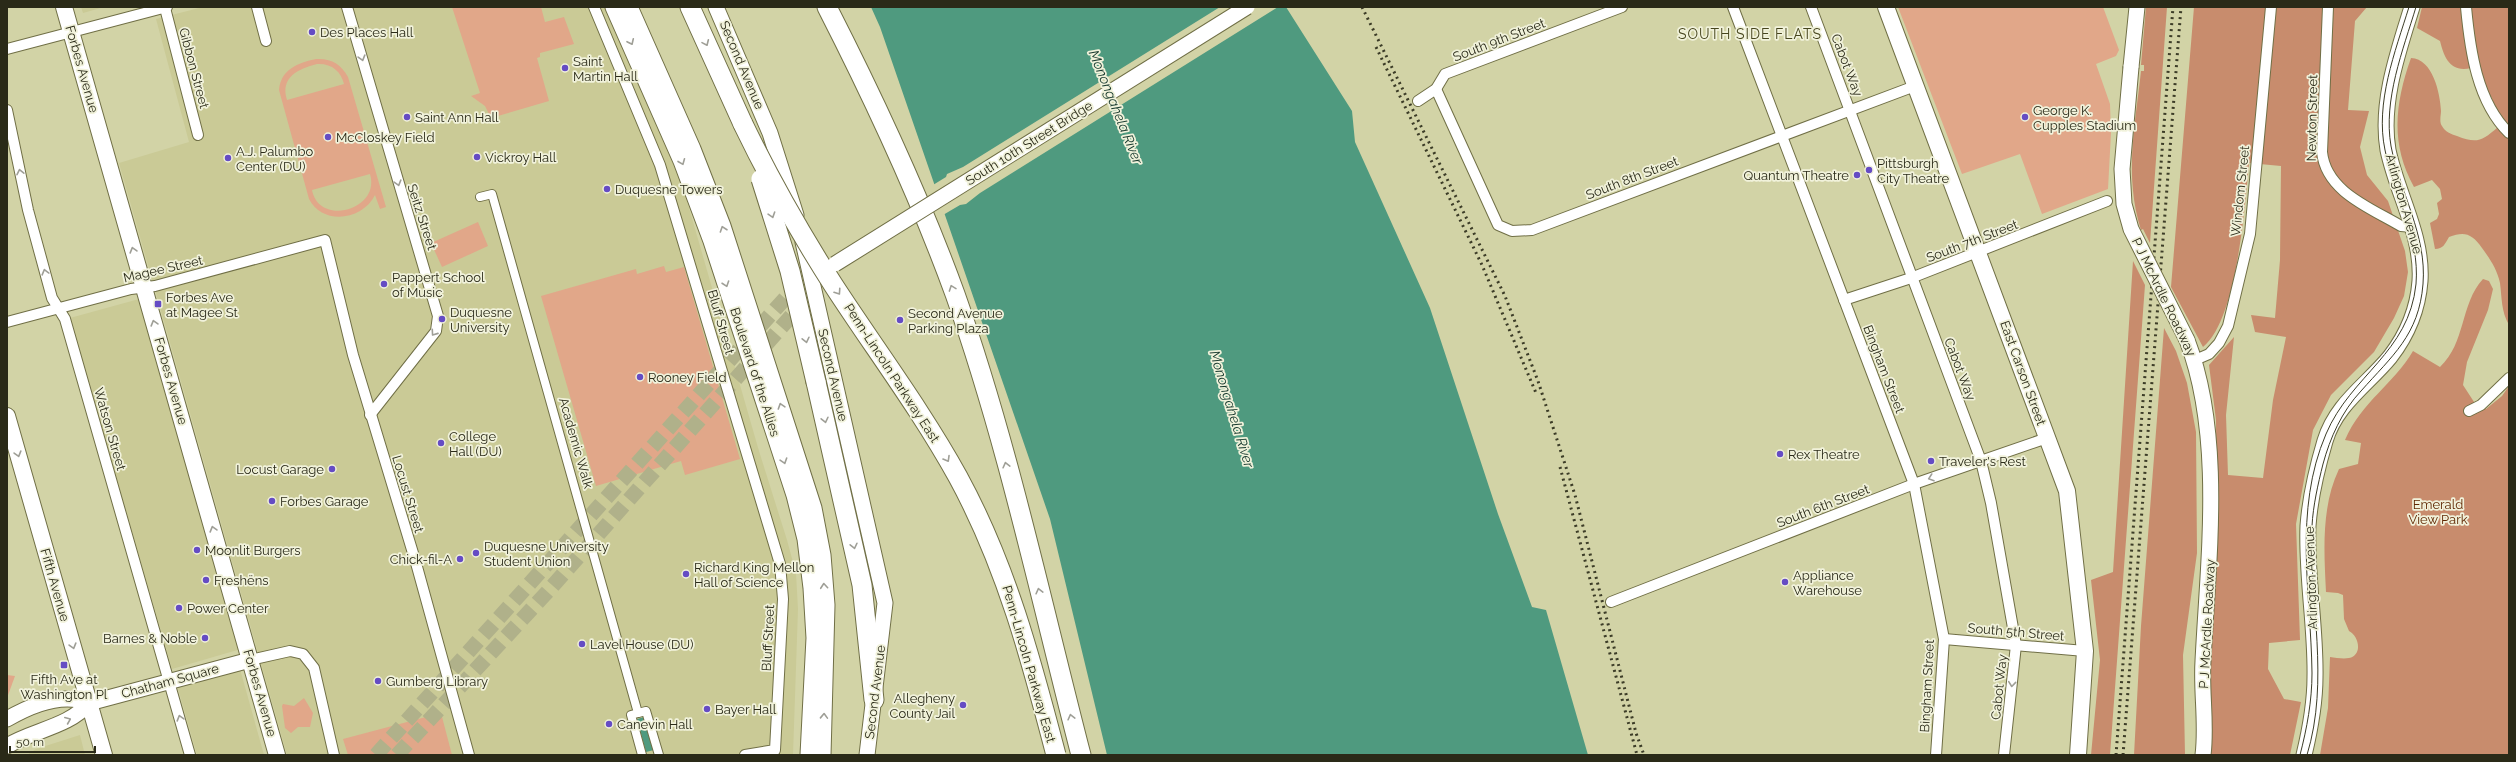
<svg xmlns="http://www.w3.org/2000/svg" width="2516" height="762" font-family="Raleway,sans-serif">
	<rect width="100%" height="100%" fill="#d2d3a6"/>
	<g fill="#caca96">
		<path d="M81,7h23l-21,6z"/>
		<path d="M203,7h402l78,180 76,264 28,89 9,33 2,36 -5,146h-506l-168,-592 70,-21 -33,-123z"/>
		<path d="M139,299l102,350 -69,20 -102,-351z"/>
		<path d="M240,669l24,86h-67l-20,-70z"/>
		<path d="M80,735l5,20h-58l9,-6z"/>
	</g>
	<g fill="#e1a789" fill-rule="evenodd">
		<path d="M452,7h89l4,15 19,-5 10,27 -34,9v4l-3,1 12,43 -58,17 -6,-12 -14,-10 9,-3z"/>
		<path d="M1898,7h205l16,43 -3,6 -20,8 14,40 1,29 -3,56 -66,25 -22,-60 -58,20z"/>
		<path d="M316,59c15,-1 25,5 32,18l38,130 -6,2 -5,-14c-12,25 -52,31 -66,4l-30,-109c2,-21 19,-27 37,-31zM317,64c14,-1 24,7 27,20l-57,16c-7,-23 11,-31 30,-36zM370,174c11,36 -51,53 -58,16z"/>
		<path d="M478,222l10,24 -46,21 -11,-24z"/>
		<path d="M664,266l2,6 18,-5 56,192 -55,16 -4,-14 -85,25 -55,-190 95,-27 1,5z"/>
		<path d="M7,675l8,1 -8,22z"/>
		<path d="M304,698l9,15 -3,14h-12l-7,6 -6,-5 -3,-22 1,-2 11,2z"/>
		<path d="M441,713l11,42h-104l-5,-16z"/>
	</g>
	<g fill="#c88c6d">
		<path d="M2146,7h21l-17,236 -7,-14 -2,1c-17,-55 -6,-103 0,-159h3v-6h-3z"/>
		<path d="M2194,7h173l-12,14 -7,89 21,1 -9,36 7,28 21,26 17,50 3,21 -4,24 -10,22 -20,34 -43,43 -18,35 -17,94 4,116 -31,3 -1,26 16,30 17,3 -11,53h-80l-1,-85 8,-118 -1,-132 -7,-55 25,-28 -8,78 2,60 35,3 10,-78 13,-63 -31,-5 -4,-17 24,3 5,-58 1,-94 -32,-3c-4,43 -12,157 -46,184l-32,-60z"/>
		<path d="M2422,7h87v318c-8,-14 -7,-27 -9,-42 -3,-14 -10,-24 -18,-35 -10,-14 -17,-17 -33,-11 -4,7 -6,12 -14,12l-5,-26 7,-4 2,-5 -2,-11 5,-4 -2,-10 -8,-9 -18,7c-24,-43 -19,-84 -3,-129 22,1 29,35 30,53 0,4 -2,11 1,15 3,6 9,8 15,10 20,8 25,5 41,-9l-6,-29 -21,-30c-21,5 -27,-11 -31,-27l-23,-13z"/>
		<path d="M2133,261l12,24 -35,470h-19l9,-95 -9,-80 22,-8z"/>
		<path d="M2483,279l6,2 4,8 -5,21 -21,52 -4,23 13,20 10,4 16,-13 7,-10v369h-189l8,-47 2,-51c6,1 14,2 19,1 14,-3 10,-22 0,-27l-5,-12 -1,-24 -5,-2 -12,-1c-2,-41 -5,-85 13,-123l19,-5 3,-21 -16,-3c17,-39 48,-55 68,-89l27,16c26,-24 20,-63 43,-88z"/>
		<path d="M2164,328l12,23 11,32 9,49 1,121 -14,102 2,100h-51l7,-129z"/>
	</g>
	<g fill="#4f9a7f">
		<path d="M871,7h415l66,104 3,31 75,166 68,206 34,93 14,3 42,145h-481l-57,-236 -170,-492z"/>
		<path d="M644,717l10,33 -8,2 -9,-33z"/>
	</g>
	<path fill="#d2d3a6" d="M1220,7h58l-298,186 -14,11 -6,1 -17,10 -10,-30 13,-8 1,-3 16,-7z"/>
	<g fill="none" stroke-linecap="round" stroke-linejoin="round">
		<g stroke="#b0b18a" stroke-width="15" stroke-dasharray="15 8" stroke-linecap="butt">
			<path d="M376,755l413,-461"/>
			<path d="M397,755l153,-166 243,-275"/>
		</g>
		<g stroke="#706f46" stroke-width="10">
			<g id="pedestrian">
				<path d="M480,197l12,-3 146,519 -7,2 11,40"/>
				<path d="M638,713l8,-2 13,44"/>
			</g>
		</g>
		<g stroke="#706f46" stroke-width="12">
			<g id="minor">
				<path d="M257,7l9,34"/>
				<path d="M347,7l91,309 -2,15 -66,84"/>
				<path d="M594,7l66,158 120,399 3,35 -8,151 -30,5"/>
				<path d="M1733,7l181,477 30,155 -8,116"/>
				<path d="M1811,7l170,454 10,42 25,142 -12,110"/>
				<path d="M2328,7l-6,145c4,40 49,56 79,74l11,1"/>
				<path d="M2466,7c4,43 11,95 43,126"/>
				<path d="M165,8l33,127"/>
				<path d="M7,49l160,-42"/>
				<path d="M1436,89l62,136 14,6 20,-1 383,-144"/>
				<path d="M1418,101l18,-12 9,-15 177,-67"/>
				<path d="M7,110l21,100 24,88 13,21 125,436"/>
				<path d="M1844,300l67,-22 196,-77"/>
				<path d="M7,322l124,-33 24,-3 170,-46 28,115 63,208 53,192"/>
				<path d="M2195,360l14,-6 10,-11 9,-17 22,-92 21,-227"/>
				<path d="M2469,411l12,-6 28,-27"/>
				<path d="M1611,602l303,-118 133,-46"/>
				<path d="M1944,639l141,12"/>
				<path d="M250,660l40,-9 13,3 11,14 20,87"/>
			</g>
		</g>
		<g stroke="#706f46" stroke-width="17">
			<g id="secondary">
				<path d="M716,7l54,126 26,82"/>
				<path d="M2131,67l6,-60"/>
				<path d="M803,242l82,361 -18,152"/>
				<path d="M2187,340c37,97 21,219 16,321 -2,31 4,63 0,94"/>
				<path d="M89,703l161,-43"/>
				<path d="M7,719c24,-14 55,-27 82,-16"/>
				<path d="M7,746c26,-16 62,-19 82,-43"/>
				<path d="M2304,755c6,-25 11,-52 11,-78 1,-50 -9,-101 -7,-151 2,-28 9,-58 17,-85 11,-37 42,-56 65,-84 17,-22 28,-49 30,-76 3,-46 -23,-87 -32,-131 -8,-47 10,-98 24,-143"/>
			</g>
		</g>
		<g stroke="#706f46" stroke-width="18">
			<g id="primary">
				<path d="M64,7l213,748"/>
				<path d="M1886,7l181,484 18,160 -7,104"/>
				<path d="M7,416l97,339"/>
			</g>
		</g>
		<g stroke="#706f46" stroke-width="19">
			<g id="trunk">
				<path d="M614,7l68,154 30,80 83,254 11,44 6,49 3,50 -6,117"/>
				<path d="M629,7l63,142 30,77 91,282 9,47 4,50 -4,150"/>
			</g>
		</g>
		<g stroke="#706f46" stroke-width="21">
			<g id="motorway">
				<path d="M690,7l53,117"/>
				<path d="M827,7c48,94 92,188 128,287 53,150 86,307 126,461"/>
				<path d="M816,382l46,203 12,115"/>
			</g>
		</g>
		<use href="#pedestrian" stroke="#fff" stroke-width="8"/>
		<use href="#minor" stroke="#fff" stroke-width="10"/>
		<use href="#secondary" stroke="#fff" stroke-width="15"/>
		<use href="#primary" stroke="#fff" stroke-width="16"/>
		<use href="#trunk" stroke="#fff" stroke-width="17"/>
		<use href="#motorway" stroke="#fff" stroke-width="19"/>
		<g stroke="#3c3c27" stroke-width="1">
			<path d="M2300,755c7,-27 12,-54 12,-82 -1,-80 -19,-162 14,-239 25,-59 83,-81 90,-150 4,-48 -22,-88 -31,-134 -10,-47 10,-98 24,-143"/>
			<path d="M2307,755c23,-75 2,-152 5,-229 1,-20 6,-42 11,-62 7,-26 19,-53 38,-73 31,-35 58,-56 62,-107 4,-49 -23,-91 -32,-138 -8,-46 12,-96 25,-139"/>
		</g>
		<g stroke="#3c3c27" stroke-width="3" stroke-dasharray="2 4" stroke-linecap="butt">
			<path d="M1362,7l143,289 33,85 37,114 61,238 8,22"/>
			<path d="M1376,47l106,218 54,128"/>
			<path d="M1560,467l77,288"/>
			<path d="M2116,755l57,-748"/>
			<path d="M2123,755l58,-748"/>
		</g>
		<g stroke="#706f46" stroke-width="17" stroke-linecap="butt">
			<g id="secondary-bridge">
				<path d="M2131,67l-9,102 2,35 7,25 56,111"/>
				<path d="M835,264l412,-257"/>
			</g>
		</g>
		<g stroke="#706f46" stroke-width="21" stroke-linecap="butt">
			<g id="motorway-bridge">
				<path d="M743,124c27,56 57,109 91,162 41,63 87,124 124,191 48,88 73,182 98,278"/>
				<path d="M761,179l29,92 26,111"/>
			</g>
		</g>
		<use href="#secondary-bridge" stroke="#fff" stroke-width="15"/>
		<use href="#motorway-bridge" stroke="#fff" stroke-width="19"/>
	</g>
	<defs><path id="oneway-chevron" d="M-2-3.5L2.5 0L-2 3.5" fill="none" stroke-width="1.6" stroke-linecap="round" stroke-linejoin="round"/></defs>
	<g stroke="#9f9f97">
		<use href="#oneway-chevron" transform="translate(631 42) rotate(65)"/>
		<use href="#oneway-chevron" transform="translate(706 43) rotate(66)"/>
		<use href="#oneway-chevron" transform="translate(362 58) rotate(74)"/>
		<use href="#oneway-chevron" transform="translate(682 162) rotate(68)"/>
		<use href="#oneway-chevron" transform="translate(20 172) rotate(-102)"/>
		<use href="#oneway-chevron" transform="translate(398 183) rotate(74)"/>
		<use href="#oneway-chevron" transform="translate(772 215) rotate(72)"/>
		<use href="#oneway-chevron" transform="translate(723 229) rotate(-109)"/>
		<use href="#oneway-chevron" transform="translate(133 250) rotate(-106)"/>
		<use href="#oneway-chevron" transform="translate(45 272) rotate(-105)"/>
		<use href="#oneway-chevron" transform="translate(726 284) rotate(71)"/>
		<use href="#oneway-chevron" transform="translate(952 288) rotate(-110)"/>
		<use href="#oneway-chevron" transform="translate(838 292) rotate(56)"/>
		<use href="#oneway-chevron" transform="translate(154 323) rotate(-106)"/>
		<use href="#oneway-chevron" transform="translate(434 333) rotate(125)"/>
		<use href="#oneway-chevron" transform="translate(806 340) rotate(77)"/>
		<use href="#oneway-chevron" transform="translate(781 406) rotate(-108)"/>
		<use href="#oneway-chevron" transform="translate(825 420) rotate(77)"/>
		<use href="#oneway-chevron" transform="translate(18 454) rotate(74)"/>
		<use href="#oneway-chevron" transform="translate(947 459) rotate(60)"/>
		<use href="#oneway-chevron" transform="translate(784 461) rotate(72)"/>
		<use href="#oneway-chevron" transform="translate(1006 465) rotate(-104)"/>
		<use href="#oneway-chevron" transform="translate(1931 478) rotate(161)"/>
		<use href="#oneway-chevron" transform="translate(213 529) rotate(-106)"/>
		<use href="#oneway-chevron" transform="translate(854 546) rotate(77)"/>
		<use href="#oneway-chevron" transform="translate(824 586) rotate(-95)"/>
		<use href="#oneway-chevron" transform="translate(1039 591) rotate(-104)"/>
		<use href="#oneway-chevron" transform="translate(73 646) rotate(74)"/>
		<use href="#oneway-chevron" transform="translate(2012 684) rotate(96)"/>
		<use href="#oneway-chevron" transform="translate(824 716) rotate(-88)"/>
		<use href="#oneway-chevron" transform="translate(1071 717) rotate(-104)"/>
		<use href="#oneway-chevron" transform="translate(180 718) rotate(-106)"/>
		<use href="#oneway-chevron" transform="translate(68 720) rotate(-23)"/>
	</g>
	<g fill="#654cc4" stroke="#f1f2db" stroke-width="1.5">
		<circle cx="312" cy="32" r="4"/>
		<circle cx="565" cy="68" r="4"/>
		<circle cx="407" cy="117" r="4"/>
		<circle cx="2025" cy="117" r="4"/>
		<circle cx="328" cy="137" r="4"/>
		<circle cx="477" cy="157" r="4"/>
		<circle cx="228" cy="158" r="4"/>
		<circle cx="1869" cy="170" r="4"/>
		<circle cx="1857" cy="175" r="4"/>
		<circle cx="607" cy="189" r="4"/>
		<circle cx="384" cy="284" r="4"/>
		<rect x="154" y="300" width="8" height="8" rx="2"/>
		<circle cx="442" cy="319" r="4"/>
		<circle cx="900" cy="320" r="4"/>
		<circle cx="640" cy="377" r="4"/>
		<circle cx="441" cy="443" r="4"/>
		<circle cx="1780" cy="454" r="4"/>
		<circle cx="1931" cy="461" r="4"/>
		<circle cx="332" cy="469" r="4"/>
		<circle cx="272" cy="501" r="4"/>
		<circle cx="197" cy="550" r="4"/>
		<circle cx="476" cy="553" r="4"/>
		<circle cx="460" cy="559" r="4"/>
		<circle cx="686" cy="574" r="4"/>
		<circle cx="206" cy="580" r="4"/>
		<circle cx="1785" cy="582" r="4"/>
		<circle cx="179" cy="608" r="4"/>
		<circle cx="205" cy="638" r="4"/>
		<circle cx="582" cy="644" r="4"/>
		<rect x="60" y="661" width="8" height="8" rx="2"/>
		<circle cx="378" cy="681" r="4"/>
		<circle cx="963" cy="705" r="4"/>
		<circle cx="707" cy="709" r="4"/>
		<circle cx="609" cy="724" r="4"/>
	</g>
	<g text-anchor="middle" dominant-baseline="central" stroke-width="3.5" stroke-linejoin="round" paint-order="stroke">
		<g font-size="13" fill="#2a2a18" stroke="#f1f2db" text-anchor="start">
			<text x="320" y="32">Des Places Hall</text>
			<text x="573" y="61">Saint<tspan x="573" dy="15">Martin Hall</tspan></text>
			<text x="2033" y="110">George K.<tspan x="2033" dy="15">Cupples Stadium</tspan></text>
			<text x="415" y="117">Saint Ann Hall</text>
			<text x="336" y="137">McCloskey Field</text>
			<text x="236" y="151">A.J. Palumbo<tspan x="236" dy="15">Center (DU)</tspan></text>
			<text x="485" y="157">Vickroy Hall</text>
			<text x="1877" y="163">Pittsburgh<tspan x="1877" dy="15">City Theatre</tspan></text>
			<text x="1849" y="175" text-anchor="end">Quantum Theatre</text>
			<text x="615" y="189">Duquesne Towers</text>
			<text x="392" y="277">Pappert School<tspan x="392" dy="15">of Music</tspan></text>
			<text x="166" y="297">Forbes Ave<tspan x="166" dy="15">at Magee St</tspan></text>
			<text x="450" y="312">Duquesne<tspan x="450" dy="15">University</tspan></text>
			<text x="908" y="313">Second Avenue<tspan x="908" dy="15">Parking Plaza</tspan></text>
			<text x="648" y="377">Rooney Field</text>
			<text x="449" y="436">College<tspan x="449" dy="15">Hall (DU)</tspan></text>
			<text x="1788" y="454">Rex Theatre</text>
			<text x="1939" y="461">Traveler's Rest</text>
			<text x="324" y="469" text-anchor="end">Locust Garage</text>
			<text x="280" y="501">Forbes Garage</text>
			<text x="484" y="546">Duquesne University<tspan x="484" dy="15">Student Union</tspan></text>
			<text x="205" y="550">Moonlit Burgers</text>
			<text x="452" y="559" text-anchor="end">Chick-fil-A</text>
			<text x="694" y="567">Richard King Mellon<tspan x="694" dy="15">Hall of Science</tspan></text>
			<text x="1793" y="575">Appliance<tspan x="1793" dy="15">Warehouse</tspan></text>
			<text x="214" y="580">Freshëns</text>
			<text x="187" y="608">Power Center</text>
			<text x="197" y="638" text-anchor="end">Barnes &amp; Noble</text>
			<text x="590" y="644">Lavel House (DU)</text>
			<text x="64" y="679" text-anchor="middle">Fifth Ave at<tspan x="64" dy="15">Washington Pl</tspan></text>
			<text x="386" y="681">Gumberg Library</text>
			<text x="955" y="698" text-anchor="end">Allegheny<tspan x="955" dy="15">County Jail</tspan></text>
			<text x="715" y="709">Bayer Hall</text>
			<text x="617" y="724">Canevin Hall</text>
		</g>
		<g font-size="13" fill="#2a2a18" stroke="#f1f2db">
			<text transform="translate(1499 40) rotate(-21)">South 9th Street</text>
			<text transform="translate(742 65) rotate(67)">Second Avenue</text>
			<text transform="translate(1847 65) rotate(69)">Cabot Way</text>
			<text transform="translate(194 68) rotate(75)">Gibbon Street</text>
			<text transform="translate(82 69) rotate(74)">Forbes Avenue</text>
			<text transform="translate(2312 118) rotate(-89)">Newton Street</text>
			<text transform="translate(1029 143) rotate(-32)">South 10th Street Bridge</text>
			<text transform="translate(1632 178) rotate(-21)">South 8th Street</text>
			<text transform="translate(2240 191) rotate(-84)">Windom Street</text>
			<text transform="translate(2404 204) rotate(74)">Arlington Avenue</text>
			<text transform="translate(422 217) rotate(72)">Seitz Street</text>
			<text transform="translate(1972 241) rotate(-21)">South 7th Street</text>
			<text transform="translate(163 269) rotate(-13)">Magee Street</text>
			<text transform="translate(2164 297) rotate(64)">P J McArdle Roadway</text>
			<text transform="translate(721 322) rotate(74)">Bluff Street</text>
			<text transform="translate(1884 369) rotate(69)">Bingham Street</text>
			<text transform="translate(1960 369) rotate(69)">Cabot Way</text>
			<text transform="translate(755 372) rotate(72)">Boulevard of the Allies</text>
			<text transform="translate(892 373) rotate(57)">Penn-Lincoln Parkway East</text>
			<text transform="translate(2023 373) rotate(70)">East Carson Street</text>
			<text transform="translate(833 375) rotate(77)">Second Avenue</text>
			<text transform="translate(171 381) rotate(74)">Forbes Avenue</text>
			<text transform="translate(110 429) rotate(74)">Watson Street</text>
			<text transform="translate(576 443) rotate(74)">Academic Walk</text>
			<text transform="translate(408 494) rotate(73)">Locust Street</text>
			<text transform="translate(1823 506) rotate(-21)">South 6th Street</text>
			<text transform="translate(2311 578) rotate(-92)">Arlington Avenue</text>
			<text transform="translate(55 585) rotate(74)">Fifth Avenue</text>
			<text transform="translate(2207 624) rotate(-87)">P J McArdle Roadway</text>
			<text transform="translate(2016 632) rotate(5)">South 5th Street</text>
			<text transform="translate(768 638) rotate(-87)">Bluff Street</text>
			<text transform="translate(1029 664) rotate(74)">Penn-Lincoln Parkway East</text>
			<text transform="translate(170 681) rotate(-15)">Chatham Square</text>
			<text transform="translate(1927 686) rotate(-87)">Bingham Street</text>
			<text transform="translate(1999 687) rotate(-84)">Cabot Way</text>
			<text transform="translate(875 692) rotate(-83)">Second Avenue</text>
			<text transform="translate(260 693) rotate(74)">Forbes Avenue</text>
		</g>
		<g font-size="13" fill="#602803" stroke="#f1f2db">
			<text x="2438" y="504">Emerald<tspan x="2438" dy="15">View Park</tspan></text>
		</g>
		<g font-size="14" letter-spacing="1" fill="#46451d" stroke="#f1f2db">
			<text x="1750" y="34">SOUTH SIDE FLATS</text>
		</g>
		<g font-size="14" font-style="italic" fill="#16392d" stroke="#f1f2db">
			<text transform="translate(1116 107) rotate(68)">Monongahela River</text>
			<text transform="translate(1232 409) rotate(73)">Monongahela River</text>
		</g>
	</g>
	<rect width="2516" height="762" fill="none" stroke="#2a2a18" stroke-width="16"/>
	<path d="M10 746v6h85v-6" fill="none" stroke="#2a2a18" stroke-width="2"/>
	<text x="16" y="746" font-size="12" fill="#2a2a18" stroke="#f1f2db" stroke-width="3" paint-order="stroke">50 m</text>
</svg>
